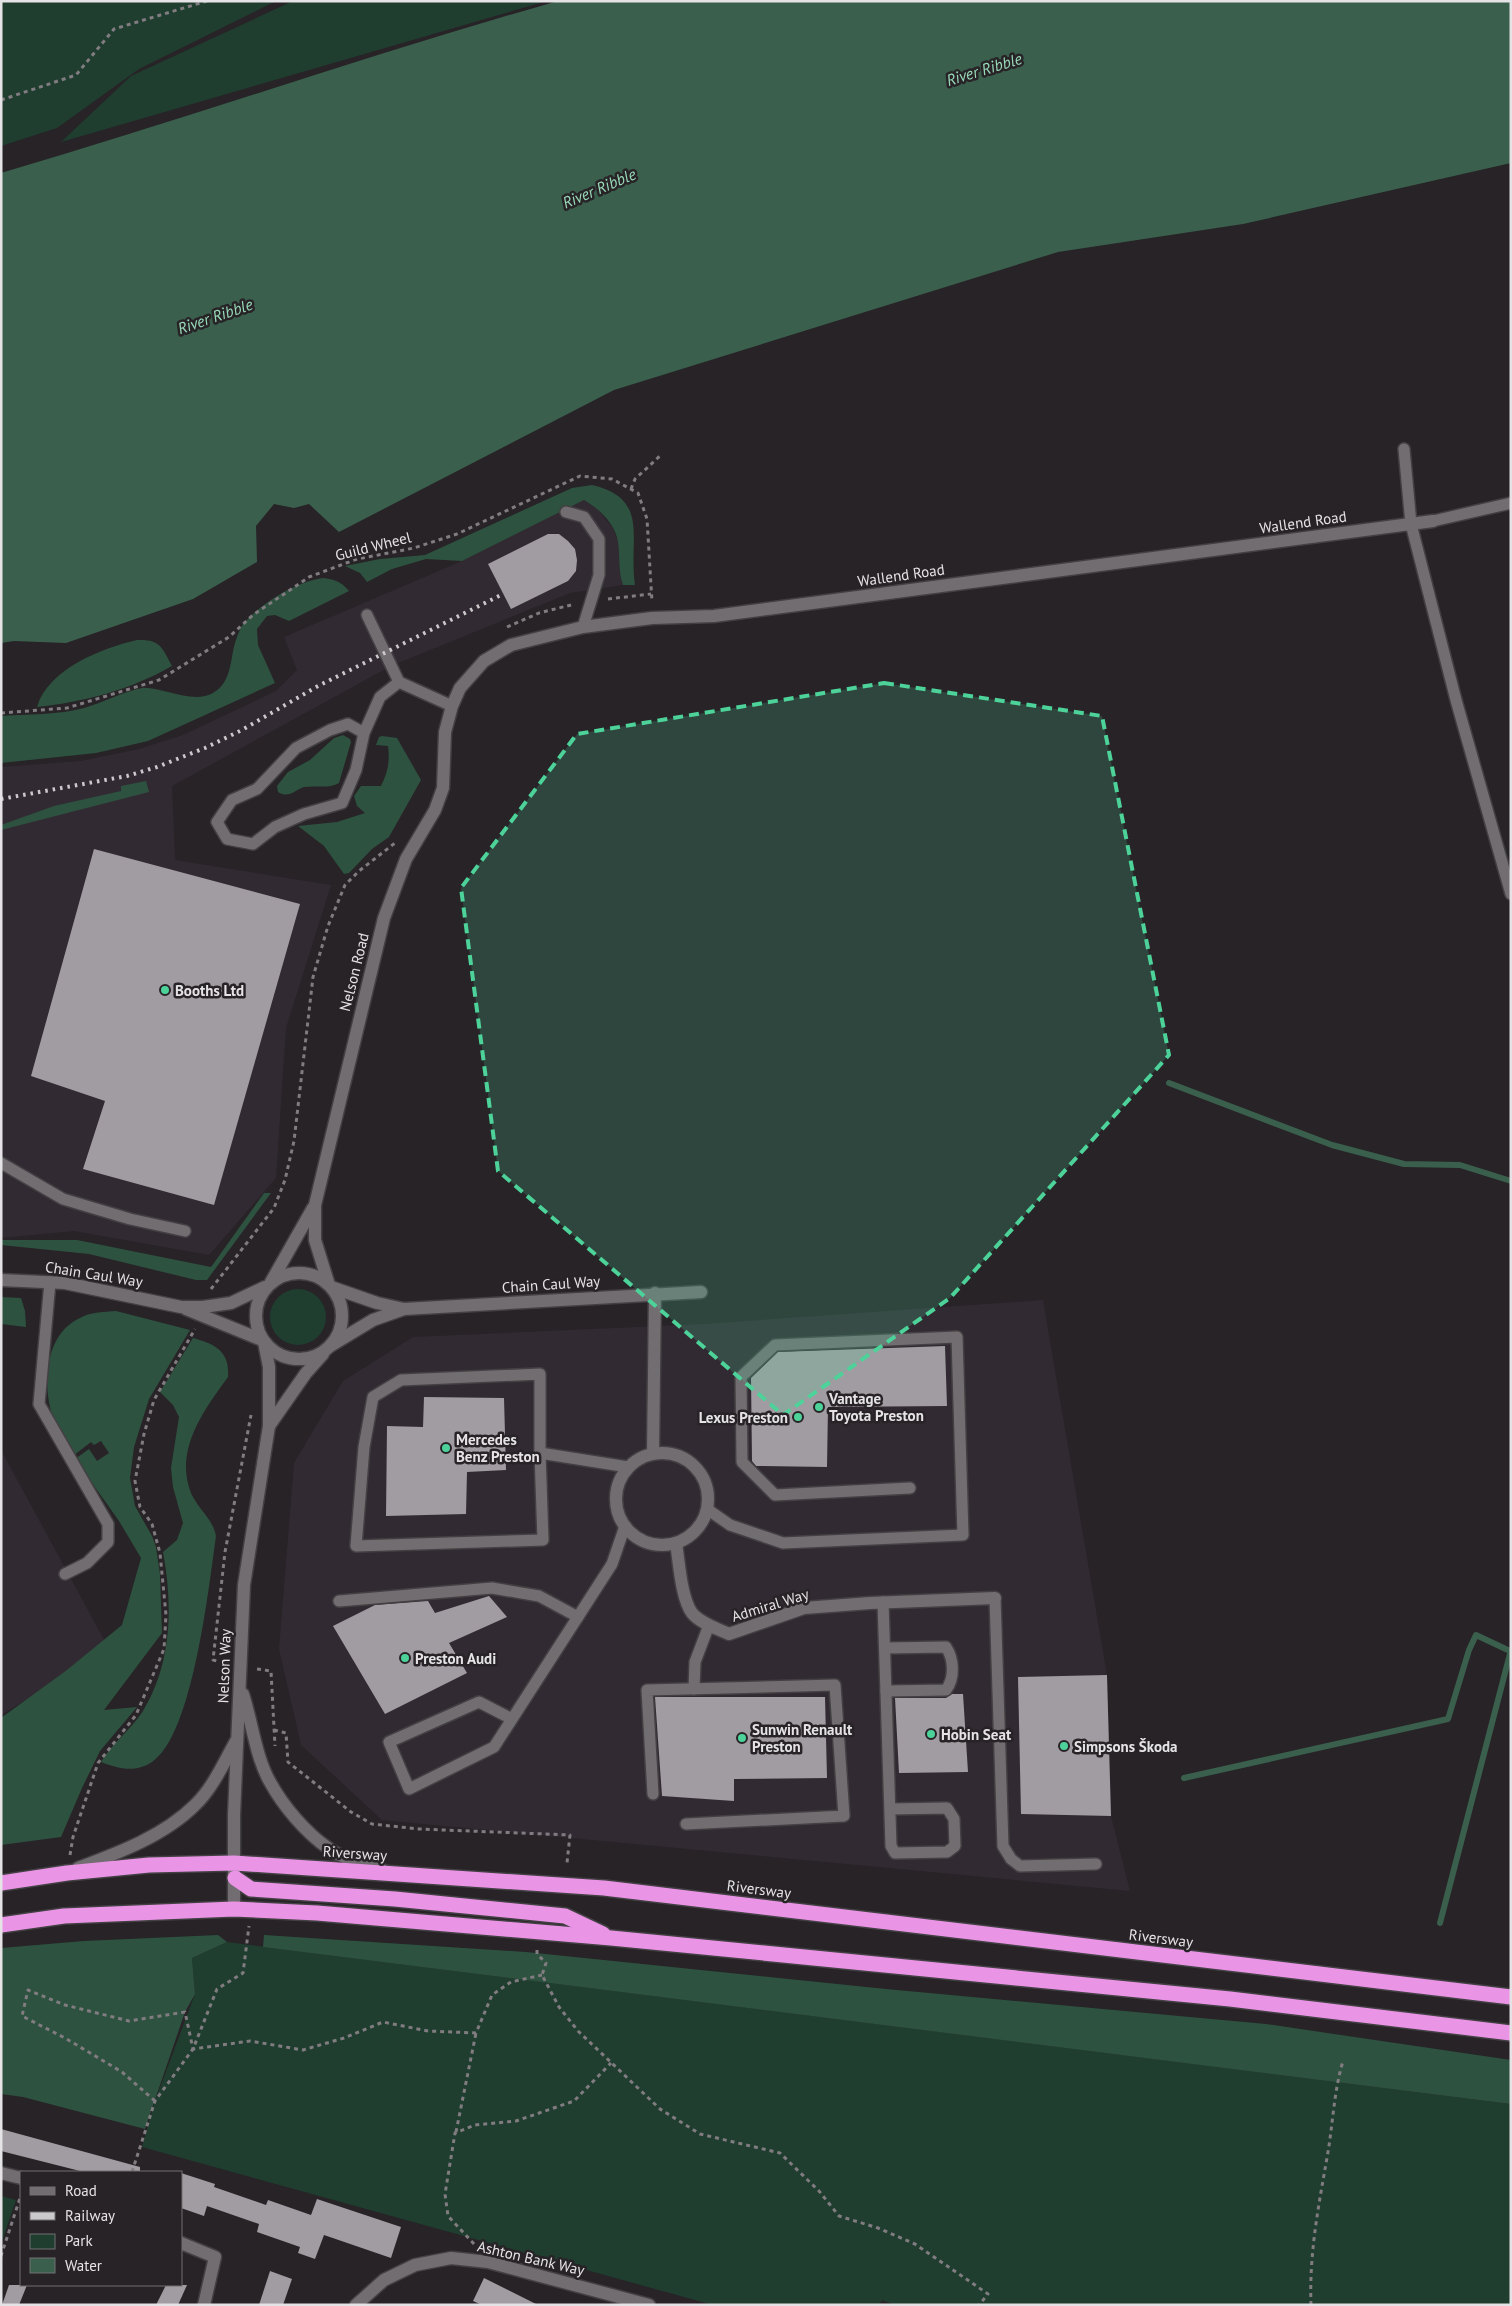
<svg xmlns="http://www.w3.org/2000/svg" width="1512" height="2306" font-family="'PT Sans',sans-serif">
	<rect width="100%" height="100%" fill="#272327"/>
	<g fill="#322a32">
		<path d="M584,500l15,11 14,17 5,14 2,33 3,10 -53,8 -179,73 -219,120 3,74 156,25 -45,143 -10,150 -67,77 -135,-24 -73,7v-471l80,-6 58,-12 44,-14 93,-44 21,-21 -13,-33 178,-76z"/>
		<path d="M1043,1300l64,375 4,141 19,75 -748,-71 -81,-75 -22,-96 15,-186 49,-82 70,-44 290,-13z"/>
		<path d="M1,1450l108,199 -108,66z"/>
	</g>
	<g fill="#1f3e2f">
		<path d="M1,1h275l-137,68 -82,59 -56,18z"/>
		<path d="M293,1h254l-486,141 70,-66z"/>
		<circle cx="298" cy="1317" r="28"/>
		<path d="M227,1942l1284,162v201h-616l-13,-5 -3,5h-166l-571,-158 13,-46 40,-107 -3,-36z"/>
		<path d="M1,2196l15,4 -15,44z"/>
	</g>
	<g fill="#2e5240">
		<path d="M592,485c59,14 36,54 43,100h-12c-5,-14 -3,-28 -5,-43 -3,-19 -19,-33 -34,-42l-122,61 -36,-2 -34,10 -25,13 -7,-9 -15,-7 35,-7 45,-4 147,-67z"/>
		<path d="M323,578c11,1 19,4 26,13l-60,30 -14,-6 -8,1 -10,13 1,16 17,38 -127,58 -52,12 -95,10v-47c28,-2 57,-1 83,-8 18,-5 41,-17 58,-20 18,-2 51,17 71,5 19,-11 17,-33 22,-50 2,-6 5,-16 10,-21 18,-20 51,-40 78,-44z"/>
		<path d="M137,640c23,-1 25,7 35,26 -42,24 -88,36 -135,41 11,-38 65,-59 100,-67z"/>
		<path d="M343,735l7,4 1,3 -12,41c-10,6 -23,2 -35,4 -9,3 -15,12 -26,5l-1,-6 11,-14 22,-12 24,-22z"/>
		<path d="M382,736l15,2 24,42 -32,57 -17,12 -23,24 -5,1 -20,-28 -26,-20 39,-4 28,-9 -8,-7 -3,-10 7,-10h20c7,-14 9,-25 7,-40l-12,-1 3,-8z"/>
		<path d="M146,781l3,11 -148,38v-5l53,-19 67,-15v-5z"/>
		<path d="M264,1193h7l-64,87h-11l-107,-26 -88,-9v-5h76l134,27z"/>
		<path d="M1,1297l20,1 4,13 1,16 -25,-3z"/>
		<path d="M116,1311l74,19 -41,69 -15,48 -4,31 5,28 17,30 4,11 4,27 2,59 -58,77 33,-3 -37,44 -18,37 -21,49 -60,8v-127l66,-48 55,-45 19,-67 -22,-37 -44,-62 14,-10 8,12 12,-8 -8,-12 -7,4 -3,-3 -18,14c-7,-12 -15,-25 -20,-38 -11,-33 -9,-85 29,-101 10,-5 22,-5 34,-6z"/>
		<path d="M193,1338c21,6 37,12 35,39 -24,33 -54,73 -37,116 7,16 22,26 25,43 -7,49 -23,199 -64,226 -17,11 -33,7 -51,0 11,-19 30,-32 42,-51 29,-48 30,-105 20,-159l14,-12 6,-17 -10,-36 -2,-19 8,-51 -6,-12 -13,-13z"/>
		<path d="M218,1935l9,7 -35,16 3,36 -10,18 -40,117 -122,-32 -22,-3v-146l83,-7z"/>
		<path d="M264,1935l262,17 360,37 380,35 245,36v44l-1248,-157z"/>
	</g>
	<path fill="#3a604d" d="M558,1h953v162l-268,61 -185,28 -444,138 -275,142 -30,-28 -15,4 -20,-4 -18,22 1,36 -64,37 -127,44 -52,-2 -13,2v-470c187,-55 370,-119 557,-172z"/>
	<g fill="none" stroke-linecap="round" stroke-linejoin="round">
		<g stroke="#3a604d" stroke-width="6">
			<path d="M1169,1083l163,62 72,19 56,1 51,16"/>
			<path d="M1184,1778l264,-59 21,-69 7,-15 34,16"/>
			<path d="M1440,1923l71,-273"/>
		</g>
	</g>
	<g fill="#a19ca1">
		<path d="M548,534h11l9,7 7,8 2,11 -1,11 -8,10 -57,28 -23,-45z"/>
		<path d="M94,849l206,55 -86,301 -131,-36 22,-68 -74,-25z"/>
		<path d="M945,1346l2,60 -119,1 -1,60 -71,-1 -4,-5 -1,-83 27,-26z"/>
		<path d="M424,1397l80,1 2,72 -39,2 -1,42 -80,2 1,-90 36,1z"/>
		<path d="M489,1596l18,21 -58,26 18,30 -82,41 -52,-88 42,-21 53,-4 7,12z"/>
		<path d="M1107,1675l4,141 -90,-2 -3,-137z"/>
		<path d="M952,1694h11l5,78 -69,1 -4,-75h51z"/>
		<path d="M655,1697h170l2,81 -93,1v22l-72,-5z"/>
		<path d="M1,2129l139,38v5h-56l-83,-21z"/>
		<path d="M181,2173l34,11 -1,3 52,18 2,-5 43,15 6,-16 84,28 -10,31 -67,-23 -9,24 -17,-6 2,-6 -43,-15 2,-8 -52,-18 -3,10 -23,-8z"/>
		<path d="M270,2271l22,8 -9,26h-24z"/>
		<path d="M484,2278l54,27h-56l-9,-4z"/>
		<path d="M9,2285h18l-8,20h-17z"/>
		<path d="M166,2285h21l-9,20h-22z"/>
	</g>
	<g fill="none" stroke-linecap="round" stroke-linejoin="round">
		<g stroke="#434043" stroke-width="14">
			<g id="lane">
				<path d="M1404,449l7,75 45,176 55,194"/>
				<path d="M566,512l18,5 15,22v36l-16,52"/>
				<path d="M1433,521l78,-18"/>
				<path d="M367,615l32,67"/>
				<path d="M364,733l-16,-9 -18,6 -34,18 -39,41 -25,11 -15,22 10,17 26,5 22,-17 29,-13 38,-11 14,-33 8,-37 16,-36 19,-15 53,24"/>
				<path d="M1,1163l62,36 67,20 55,12"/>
				<path d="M50,1282l-11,122 69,120v18l-21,21 -22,11"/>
				<path d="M540,1453v-79l-139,6 -28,17 -9,50 -8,99 187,-6 -3,-87 88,14"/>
				<path d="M707,1509l23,16 53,18 180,-8 -6,-198 -182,8 -34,32 1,85 33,33 135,-7"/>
				<path d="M995,1598l8,248 8,13 9,7 76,-2"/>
				<path d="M339,1601l153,-13 47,8 39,21"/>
				<path d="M883,1602l8,244 4,7 52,-1 8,-6 -1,-27 -7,-11 -57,1"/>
				<path d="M885,1648l61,-1c8,12 9,31 0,43l-60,1"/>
				<path d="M694,1689l1,-27 14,-37"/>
				<path d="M512,1719l-33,-17 -90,40 20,47 85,-42 118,-183 13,-38"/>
				<path d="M653,1794l-6,-104 188,-5 9,131 -158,8"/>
			</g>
		</g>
		<g stroke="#434043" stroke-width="15">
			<g id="street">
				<circle cx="299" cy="1316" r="43"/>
				<path d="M1,1280l64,3 116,24h22l28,-4 34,-16"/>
				<path d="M271,1282l42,-74"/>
				<path d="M329,1285l-14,-45v-35l69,-287 22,-59 29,-49 8,-22 2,-56 7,-26 8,-18 24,-27 27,-16 72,-18 69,-9 62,-2 719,-95"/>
				<path d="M331,1287l46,16 27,6"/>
				<path d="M186,1309l76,31"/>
				<path d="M330,1346l43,-26 31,-11 297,-17"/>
				<path d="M269,1426l37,-53 17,-19"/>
				<circle cx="662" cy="1499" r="46"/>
				<path d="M653,1454l2,-161"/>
				<path d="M676,1543c3,18 5,55 16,70 8,10 26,16 37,21l75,-26 66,-5 125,-5"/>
				<path d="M243,1694c9,28 13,64 27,88 13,24 36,51 58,66 15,11 36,16 53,21"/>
				<path d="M78,1868c40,-15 86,-32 117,-63 18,-17 29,-43 41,-64"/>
				<path d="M234,1909v-94l10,-230 25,-159v-59l-5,-25"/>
				<path d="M1,2173l20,5"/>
				<path d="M181,2243l34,14 -11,48"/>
				<path d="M356,2305l28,-25 31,-15 36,-7 37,4 161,43"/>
			</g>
		</g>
		<g stroke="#434043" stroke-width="18">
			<g id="highway">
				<path d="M235,1878l16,11 144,10 170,17 38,18"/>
				<path d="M1,1883l66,-10 82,-8 85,-2 370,25 907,109"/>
				<path d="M1,1925l63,-9 170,-7 83,4 294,25 619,61 281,34"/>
			</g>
		</g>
		<g stroke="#807c80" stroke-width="3" stroke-dasharray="4 4" stroke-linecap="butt">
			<path d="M1,100l75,-25 38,-46 93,-28"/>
			<path d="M631,489l4,-10 26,-24"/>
			<path d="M608,599l43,-5"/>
			<path d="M507,627l32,-14 36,-9"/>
			<path d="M1,713l66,-5 92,-28 70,-43 24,-22 56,-38 48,-18 57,-11 43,-14 123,-58 32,3 26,14 9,26 5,83"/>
			<path d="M211,1289l63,-81 11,-28 9,-39 19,-164 15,-51 17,-41 14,-14 36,-28"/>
			<path d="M224,1663l-11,-3 12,-108 26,-137"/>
			<path d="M257,1669l14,2 4,75"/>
			<path d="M274,1730l12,3 2,29 63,50 21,12 47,5 151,6 -3,28"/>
			<path d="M70,1855l3,-18 25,-74 38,-48 28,-66 2,-34 -6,-62 -8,-29 -12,-17 -5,-26 9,-47 10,-34 41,-71"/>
			<path d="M537,1950v4l9,9 -4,12 17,32 19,24 82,78 40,25 80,19 39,38 20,25 39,12 37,16 73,50 -9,11"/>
			<path d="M155,2101l-33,-29 -57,-34 -43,-22 6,-26 37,15 64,16 56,-9 8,37 57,-8 53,9 41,-12 39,-16 45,9 48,2 16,-38 19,-13 31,-7"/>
			<path d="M456,2132l20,-99"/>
			<path d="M132,2172l23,-71 38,-52 24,-60 26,-16 6,-47"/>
			<path d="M474,2244l-26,-28 -3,-22 10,-61 20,-8 41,-4 58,-20 37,-38"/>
			<path d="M1,2256l20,-61"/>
			<path d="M1311,2305c-2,-53 8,-101 17,-153 5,-30 6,-61 15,-91"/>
		</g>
		<use href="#lane" stroke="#726d71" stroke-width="11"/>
		<use href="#street" stroke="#726d71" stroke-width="12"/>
		<use href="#highway" stroke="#ea94e6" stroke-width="15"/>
		<path stroke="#ccc9cc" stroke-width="4" stroke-dasharray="2.5 5" stroke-linecap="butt" d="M1,799l126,-23 30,-9 48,-19 37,-18 76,-44 185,-92"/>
	</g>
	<path fill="#4dd39a" fill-opacity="0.2" stroke="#4dd39a" stroke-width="4" stroke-dasharray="10 6" stroke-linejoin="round" d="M884,683l218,33 67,339 -219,243 -167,117 -285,-244 -37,-283 116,-154z"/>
	<g fill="#4dd39a" stroke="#272327" stroke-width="2">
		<circle cx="165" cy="990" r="5"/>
		<circle cx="819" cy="1407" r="5"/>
		<circle cx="798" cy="1417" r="5"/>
		<circle cx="446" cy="1448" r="5"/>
		<circle cx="405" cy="1658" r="5"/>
		<circle cx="931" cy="1734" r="5"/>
		<circle cx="742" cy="1738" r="5"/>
		<circle cx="1064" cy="1746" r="5"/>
	</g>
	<g text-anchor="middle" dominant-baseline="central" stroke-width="5" stroke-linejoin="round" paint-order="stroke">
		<g font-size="15" fill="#e6e3e6" stroke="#272327">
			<text transform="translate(1303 522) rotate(-8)">Wallend Road</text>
			<text transform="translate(373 546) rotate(-14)">Guild Wheel</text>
			<text transform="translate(901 575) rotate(-8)">Wallend Road</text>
			<text transform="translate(354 972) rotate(-76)">Nelson Road</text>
			<text transform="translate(94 1274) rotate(9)">Chain Caul Way</text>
			<text transform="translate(551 1284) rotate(-4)">Chain Caul Way</text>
			<text transform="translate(770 1605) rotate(-17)">Admiral Way</text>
			<text transform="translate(224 1666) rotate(-88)">Nelson Way</text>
			<text transform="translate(355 1853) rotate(4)">Riversway</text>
			<text transform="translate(759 1889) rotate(7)">Riversway</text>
			<text transform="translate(1161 1938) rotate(7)">Riversway</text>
			<text transform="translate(531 2258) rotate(13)">Ashton Bank Way</text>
		</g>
		<g font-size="15" font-weight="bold" fill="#e6e3e6" stroke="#272327" text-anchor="start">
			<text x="175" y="990">Booths Ltd</text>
			<text x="829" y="1398">Vantage<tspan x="829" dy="17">Toyota Preston</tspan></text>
			<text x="788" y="1417" text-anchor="end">Lexus Preston</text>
			<text x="456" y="1439">Mercedes<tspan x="456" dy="17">Benz Preston</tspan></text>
			<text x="415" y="1658">Preston Audi</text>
			<text x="752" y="1729">Sunwin Renault<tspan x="752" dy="17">Preston</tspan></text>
			<text x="941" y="1734">Hobin Seat</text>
			<text x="1074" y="1746">Simpsons Škoda</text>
		</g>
		<g font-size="16" font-style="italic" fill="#98dab8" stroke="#272327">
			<text transform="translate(984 69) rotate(-17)">River Ribble</text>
			<text transform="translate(599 188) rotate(-23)">River Ribble</text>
			<text transform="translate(215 316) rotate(-19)">River Ribble</text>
		</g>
	</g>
	<rect width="1512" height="2306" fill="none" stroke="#e6e3e6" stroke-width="5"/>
	<rect x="20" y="2171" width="162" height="115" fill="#272327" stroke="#737073"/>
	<rect x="30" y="2187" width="25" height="8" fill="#726d71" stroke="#737073"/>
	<text x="65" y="2196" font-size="15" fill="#e6e3e6">Road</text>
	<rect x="30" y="2212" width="25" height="8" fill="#ccc9cc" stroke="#737073"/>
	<text x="65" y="2221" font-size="15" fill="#e6e3e6">Railway</text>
	<rect x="30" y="2234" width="25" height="15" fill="#1f3e2f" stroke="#737073"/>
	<text x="65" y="2246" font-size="15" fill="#e6e3e6">Park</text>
	<rect x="30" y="2258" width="25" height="15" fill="#3a604d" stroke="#737073"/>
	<text x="65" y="2271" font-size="15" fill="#e6e3e6">Water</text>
</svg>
